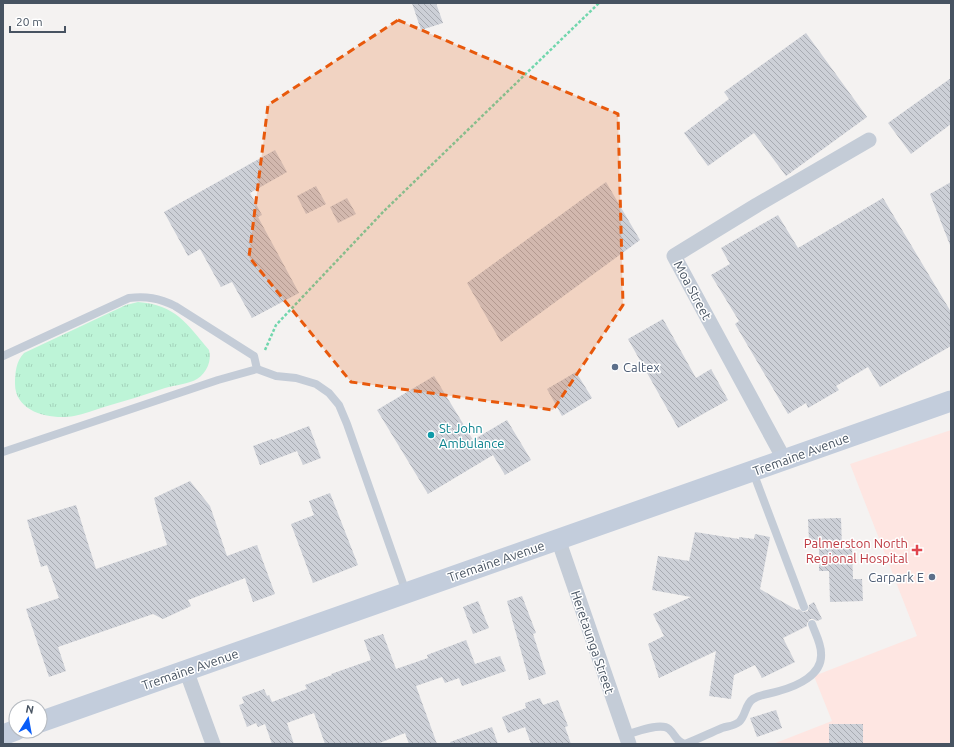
<svg xmlns="http://www.w3.org/2000/svg" width="954" height="747" font-family="Ubuntu,sans-serif">
	<defs>
		<pattern id="grass-tufts" width="24" height="20" patternUnits="userSpaceOnUse"><rect width="24" height="20" fill="#bdf4d7"/><path d="M3 7l-1-3M5 7V3M7 7l1-3M15 17l-1-3M17 17v-4M19 17l1-3" fill="none" stroke="#a4d3bb"/></pattern>
		<pattern id="building-back-hatch" width="6" height="6" patternUnits="userSpaceOnUse"><rect width="6" height="6" fill="#cdd0d7"/><path d="M-1 5l2 2M0 0l6 6M5-1l2 2" fill="none" stroke="#a8abb2"/></pattern>
	</defs>
	<rect width="100%" height="100%" fill="#f4f2f1"/>
	<path fill="#fee6e2" d="M951,430v314h-178l59,-23 -18,-45 103,-40 -67,-172z"/>
	<path fill="url(#grass-tufts)" d="M138,302c38,3 48,21 71,48 3,10 -2,23 -12,29 -8,5 -22,6 -32,9 -20,7 -41,13 -61,19 -10,3 -20,7 -30,9 -22,4 -59,-3 -59,-32 0,-11 1,-23 9,-31l102,-48z"/>
	<g fill="url(#building-back-hatch)">
		<path d="M412,3h24l7,20 -22,7z"/>
		<path d="M806,33l61,84 -81,59 -32,-43 -46,33 -24,-33 45,-34 -5,-7z"/>
		<path d="M951,78v46l-40,30 -23,-31z"/>
		<path d="M275,150l12,22 -37,21 12,22 -4,2 41,76 -47,25 -20,-36 -11,5 -21,-38 -12,7 -24,-44z"/>
		<path d="M606,182l34,58 -139,102 -34,-59z"/>
		<path d="M951,182v63h-1l-20,-51z"/>
		<path d="M316,186l10,18 -20,10 -9,-18z"/>
		<path d="M347,198l9,16 -18,9 -8,-16z"/>
		<path d="M883,198l68,114v34l-71,41 -12,-20 -32,19 3,4 -31,18 -2,-5 -18,11 -53,-90 4,-3 -28,-46 19,-11 -9,-16 57,-33 20,33z"/>
		<path d="M663,319l33,59 15,-9 17,31 -50,28 -50,-89z"/>
		<path d="M576,372l16,26 -30,18 -15,-27z"/>
		<path d="M434,376l39,64 34,-20 24,40 -26,15 -12,-20 -65,39 -51,-84z"/>
		<path d="M309,426l12,32 -18,7 -6,-14 -37,14 -7,-19 19,-7 1,1z"/>
		<path d="M190,481l20,25 17,50 30,-11 18,49 -22,8 -8,-24 -57,22 3,6 -28,13 -10,-5 -95,33 8,24 -17,6 -23,-68 33,-11 -12,-33 -6,2 -14,-47 49,-15 20,64 71,-24 -13,-47z"/>
		<path d="M330,493l28,72 -45,18 -22,-59 23,-9 -5,-14z"/>
		<path d="M841,518l1,30h10l1,31h9l1,22 -33,1 -1,-31h-10v-31l-10,1 -1,-22z"/>
		<path d="M695,532l44,7v-2l15,2 1,-5 15,3 -10,52 37,21 2,-1 4,3 5,-1 1,-6 5,-3 8,17 -5,2 -4,-2h-3l-3,4v3l-24,12 12,24 -33,16 -7,-13 -21,10 -3,24 -22,-3 7,-45 -57,27 -11,-34 16,-8 -11,-22 38,-17 -39,-7 6,-34 31,5z"/>
		<path d="M522,596l14,37 -3,1 13,40 -17,6 -22,-79z"/>
		<path d="M478,601l11,27 -16,6 -10,-27z"/>
		<path d="M383,634l13,35 32,-11 -1,-3 39,-15 9,24 25,-8 6,15 -44,15 -3,-8 -14,5 -3,-6 -26,9 21,58h-28l-4,-11 -28,11h-52l-11,-31 -27,10 7,21h-22l-7,-20 -7,3 -2,-4 -9,4 -8,-22 5,-2 -2,-6 22,-8 3,7 2,-1 3,7 35,-13 -2,-4 27,-10 -1,-1 40,-14 -7,-20z"/>
		<path d="M540,698l3,7 15,-5 10,26 -3,1 6,17h-40l-6,-17 -17,6 -6,-16 24,-9 -1,-5z"/>
		<path d="M776,710l6,18 -25,9 -7,-19z"/>
		<rect x="829" y="724" width="34" height="20"/>
		<path d="M492,727l6,17h-47l-1,-2z"/>
	</g>
	<g fill="none" stroke-linecap="round" stroke-linejoin="round">
		<path stroke="#71d6ad" stroke-width="2.5" stroke-dasharray="3 2" stroke-linecap="butt" d="M265,350l11,-25 108,-114 215,-208"/>
		<g stroke="#c4ccd7" stroke-width="8">
			<path d="M3,356l126,-58c17,-2 30,0 46,8l79,50 3,13 -39,11 -215,72"/>
			<path d="M257,369l19,7 20,2 20,6 13,9 10,12 8,19 59,168"/>
			<path d="M753,472l51,135"/>
			<path d="M625,735c11,-3 36,-13 44,-6 7,6 7,13 16,15 13,-5 25,-11 37,-16 6,-2 12,-2 17,-6 7,-6 6,-18 14,-23 8,-5 17,-5 26,-8 18,-5 44,-16 42,-38 0,-10 -6,-20 -9,-29"/>
		</g>
		<g stroke="#c4ccd7" stroke-width="15">
			<path d="M784,459l-110,-203 83,-51 112,-65"/>
			<path d="M558,539l71,205"/>
			<path d="M186,670l27,74"/>
		</g>
		<g stroke="#c3cddc" stroke-width="21">
			<path d="M40,722l911,-321"/>
			<path d="M3,735l13,-5"/>
		</g>
	</g>
	<path fill="#e8590c" fill-opacity="0.2" stroke="#e8590c" stroke-width="3" stroke-dasharray="8 5" stroke-linejoin="round" d="M398,20l220,94 5,191 -70,105 -202,-28 -102,-125 19,-152z"/>
	<g fill="#5c6f8a" stroke="#fff" stroke-width="1.5">
		<circle cx="615" cy="367" r="4"/>
		<circle cx="932" cy="577" r="4"/>
	</g>
	<circle fill="#0f9aa8" stroke="#fff" stroke-width="1.5" cx="431" cy="435" r="4"/>
	<path fill="#e0444e" stroke="#fff" stroke-width="1.5" d="M915 544h4v4h4v4h-4v4h-4v-4h-4v-4h4z"/>
	<g text-anchor="middle" dominant-baseline="central" stroke-width="3" stroke-linejoin="round" paint-order="stroke">
		<g font-size="13" fill="#475361" stroke="#fff">
			<text transform="translate(693 290) rotate(62)">Moa Street</text>
			<text transform="translate(801 454) rotate(-20)">Tremaine Avenue</text>
			<text transform="translate(496 561) rotate(-19)">Tremaine Avenue</text>
			<text transform="translate(593 642) rotate(71)">Heretaunga Street</text>
			<text transform="translate(190 669) rotate(-19)">Tremaine Avenue</text>
		</g>
		<g font-size="13" fill="#4e5e75" stroke="#fff" text-anchor="start">
			<text x="623" y="367">Caltex</text>
			<text x="924" y="577" text-anchor="end">Carpark E</text>
		</g>
		<g font-size="13" fill="#0d838f" stroke="#fff" text-anchor="start">
			<text x="439" y="428">St John<tspan x="439" dy="15">Ambulance</tspan></text>
		</g>
		<g font-size="13" fill="#be3a42" stroke="#fff" text-anchor="end">
			<text x="908" y="543">Palmerston North<tspan x="908" dy="15">Regional Hospital</tspan></text>
		</g>
	</g>
	<rect width="954" height="747" fill="none" stroke="#475361" stroke-width="8"/>
	<g transform="translate(28 719) rotate(11)"><circle r="19" fill="#ffffff" stroke="#b5bac0"/>
	<path d="M0-3L7 15L0 10L-7 15Z" fill="#085cf8"/>
	<text y="-6" font-size="11" font-weight="bold" text-anchor="middle" fill="#475361">N</text>
	</g>
	<path d="M10 26v6h55v-6" fill="none" stroke="#475361" stroke-width="2"/>
	<text x="16" y="26" font-size="12" fill="#475361" stroke="#ffffff" stroke-width="3" paint-order="stroke">20 m</text>
</svg>
